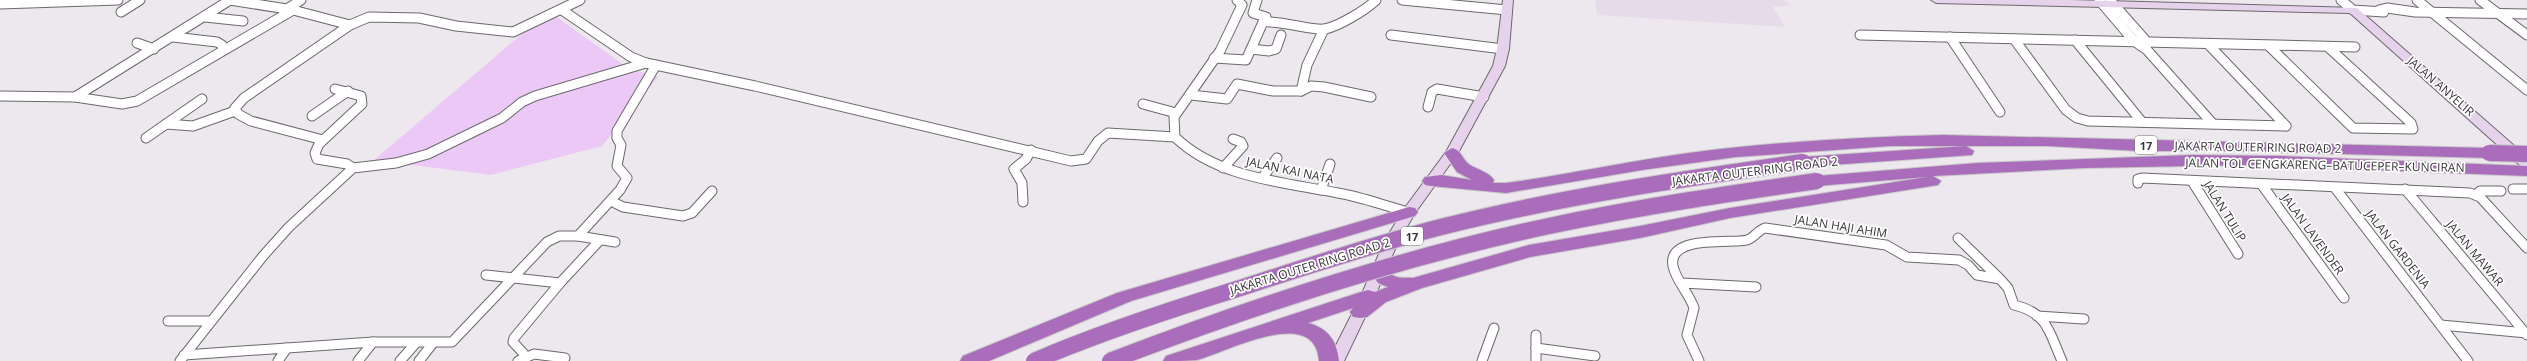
<svg xmlns="http://www.w3.org/2000/svg" width="2527" height="361" font-family="'Open Sans',sans-serif">
	<rect width="100%" height="100%" fill="#ede8ee"/>
	<path fill="#e6dce9" d="M1595,0h188l9,5 -19,2 12,20 -188,-12z"/>
	<path fill="#ecc8f7" d="M554,15l74,53 30,9 -56,69 -111,29 -117,-15 150,-128z"/>
	<g fill="none" stroke-linecap="round" stroke-linejoin="round">
		<g stroke="#6c686e" stroke-width="11">
			<g id="street">
				<path d="M230,0l-155,97 47,7 15,-3 156,-91"/>
				<path d="M230,0l63,10 57,15"/>
				<path d="M1237,0l5,5 -22,46 -46,66 1,20c42,41 108,45 163,56 24,4 47,13 71,19"/>
				<path d="M1257,0l-4,13 13,4v4"/>
				<path d="M1402,0l105,10"/>
				<path d="M2099,0l35,41 13,9 66,74"/>
				<path d="M2110,0l37,42v3"/>
				<path d="M2341,0l12,10 31,2"/>
				<path d="M2417,0l110,90"/>
				<path d="M2480,0l47,35"/>
				<path d="M0,4l118,-4"/>
				<path d="M287,9l14,-9"/>
				<path d="M562,10l69,47 15,6 109,23 316,75 15,-2 12,-18 10,-8 67,4"/>
				<path d="M2379,10l8,-2 28,4 112,2"/>
				<path d="M121,12l19,-12"/>
				<path d="M205,17l38,4"/>
				<path d="M1391,35l112,14"/>
				<path d="M1860,35l495,12"/>
				<path d="M173,37l44,5 5,3 1,5"/>
				<path d="M1950,37l50,75"/>
				<path d="M2014,39l52,71 11,8 11,3 198,5"/>
				<path d="M2075,40l67,82"/>
				<path d="M137,43l17,6"/>
				<path d="M2208,44l78,82"/>
				<path d="M2269,46l84,82 60,1 -2,-6 -83,-76"/>
				<path d="M1251,49l12,-27c18,-2 49,9 62,7 14,-3 41,-19 51,-29"/>
				<path d="M1214,58l32,2 5,-11 18,2 7,-2 5,-14"/>
				<path d="M335,89l26,7 1,8 -43,40 -4,9 2,6 30,5 6,4"/>
				<path d="M1301,91l6,-26 17,-36"/>
				<path d="M1191,95l36,4 10,-15 36,7h28l10,-5 13,1 47,10"/>
				<path d="M0,96l75,1"/>
				<path d="M1143,104l33,9"/>
				<path d="M1428,107l4,-15 5,-3 47,8"/>
				<path d="M312,116l36,-25"/>
				<path d="M166,124l27,2 42,-15"/>
				<path d="M146,138l56,-39"/>
				<path d="M323,140l-72,-19 -13,-7 -3,-6 9,-10 106,-73 19,-8 50,1 37,8 57,6 67,-32"/>
				<path d="M1223,168l20,-22 -2,-4 -8,-3"/>
				<path d="M1263,177l14,-19"/>
				<path d="M2192,181l46,73"/>
				<path d="M2138,183v-4l4,-1 328,15 10,4 47,51"/>
				<path d="M2262,185l82,113"/>
				<path d="M2335,188l133,173"/>
				<path d="M2405,189l122,146"/>
				<path d="M2513,189h14"/>
				<path d="M1321,190l9,-26"/>
				<path d="M2476,195l4,-4h21"/>
				<path d="M611,201l12,6 60,9 9,-3 20,-22"/>
				<path d="M1023,202l-1,-19 -8,-14 12,-10 5,-9"/>
				<path d="M578,236l37,6"/>
				<path d="M1958,238l40,39"/>
				<path d="M486,275l74,8 -46,55 -1,4 11,12"/>
				<path d="M560,283l40,-43"/>
				<path d="M1682,283l74,4"/>
				<path d="M2037,316l47,3"/>
				<path d="M168,321h42"/>
				<path d="M2441,325l86,8"/>
				<path d="M1536,335v26"/>
				<path d="M287,348l86,-6h79l95,-100 12,-6h19l42,-46 7,-12 -10,-12 4,-21 -4,-7v-7l39,-66"/>
				<path d="M1536,348l59,8"/>
				<path d="M184,355l103,-7 -9,13"/>
				<path d="M180,361l83,-105 26,-29 64,-59 43,-5 32,-9 74,-36 20,-16 13,-6 111,-33"/>
				<path d="M358,361l15,-19"/>
				<path d="M400,361l16,-18"/>
				<path d="M419,361l14,-18"/>
				<path d="M518,361l16,-7 31,4"/>
				<path d="M1482,361l12,-33"/>
				<path d="M1699,361l-12,-26 7,-27c-5,-15 -18,-27 -21,-42 -6,-32 60,-22 74,-26 7,-2 11,-10 18,-12l121,17 21,12 52,3 9,5 9,10 23,4 8,9 6,17c34,8 35,27 48,56"/>
			</g>
		</g>
		<g stroke="#6c686e" stroke-width="2">
			<g id="secondary">
				<path d="M1503,0h10l-4,49 -4,17 -47,87 -43,60 -17,29 -23,54 -31,65h-16l33,-65 23,-54 20,-33 42,-57 47,-86 4,-17z"/>
				<path d="M1931,0h140l286,8 170,149v11l-5,-1 -172,-154 -414,-10z"/>
			</g>
		</g>
		<g stroke="#c7c7c8" stroke-width="2">
			<g id="highway">
				<path d="M1943,135l546,13 8,5 -8,5 -256,-7h-94l-92,-5h-156l-155,11 -94,13 -136,23 -75,-7 -6,-1 -3,-4 3,-4 16,-2 31,5 -15,-8 -13,-19 8,-5c10,2 10,12 18,17 8,5 19,7 24,15l-1,3h13c61,-8 122,-22 183,-30 84,-11 169,-16 254,-18z"/>
				<path d="M1966,146l8,5 -2,4 -169,12 -6,-1 -2,-4 2,-4 6,-1z"/>
				<path d="M2192,155l88,1 247,10v10l-282,-11 -160,3 -152,8 8,5 -3,4 -208,33 -90,20 -110,19 -108,31 -36,14 -19,15 -7,1 -7,-1 -3,-5 3,-4 -45,15c20,5 29,18 31,38h-20c-4,-57 -92,-9 -122,-1 -10,1 -24,1 -34,1l3,-5 195,-64 7,-2 7,2 13,-5 -10,-4 -8,-11 2,-4c13,-4 12,4 22,8 6,3 13,1 19,2l116,-33 111,-19 90,-18 197,-31 -110,9 -6,-1 -3,-4 3,-4 6,-1 160,-13z"/>
				<path d="M1409,207l6,1 3,4 -3,4 -284,85 -142,60h-29l3,-5 154,-63z"/>
			</g>
		</g>
		<use href="#street" stroke="#fff" stroke-width="9"/>
		<use href="#secondary" fill="#e6d3eb" fill-rule="evenodd"/>
		<use href="#highway" fill="#aa6dbc" fill-rule="evenodd"/>
		<g stroke="#c7c7c8" stroke-width="18" stroke-linecap="butt">
			<g id="highway-bridge">
				<path d="M2489,153l38,1"/>
				<path d="M1034,361c65,-28 132,-50 200,-71 68,-22 137,-45 207,-63 119,-30 240,-48 362,-65"/>
				<path d="M1110,361c143,-55 289,-103 439,-135 89,-19 178,-32 268,-45"/>
			</g>
		</g>
		<use href="#highway-bridge" stroke="#aa6dbc" stroke-width="16"/>
	</g>
	<g text-anchor="middle" dominant-baseline="central" stroke-width="3.5" stroke-linejoin="round" paint-order="stroke">
		<g fill="#fff" stroke="#747274" stroke-width="1">
			<rect x="2135" y="136" width="22" height="18" rx="3"/>
			<rect x="1401" y="227" width="22" height="18" rx="3"/>
		</g>
		<g font-size="11" font-weight="bold" fill="#383639">
			<text x="2146" y="145">17</text>
			<text x="1412" y="236">17</text>
		</g>
		<g font-size="12" fill="#383639" stroke="#fff">
			<text transform="translate(2441 86) rotate(41)">JALAN ANYELIR</text>
			<text transform="translate(2258 147) rotate(1)">JAKARTA OUTER RING ROAD 2</text>
			<text transform="translate(2325 165) rotate(1)">JALAN TOL CENGKARENG–BATUCEPER–KUNCIRAN</text>
			<text transform="translate(1290 170) rotate(12)">JALAN KAI NATA</text>
			<text transform="translate(1755 171) rotate(-7)">JAKARTA OUTER RING ROAD 2</text>
			<text transform="translate(2225 211) rotate(58)">JALAN TULIP</text>
			<text transform="translate(1841 226) rotate(9)">JALAN HAJI AHIM</text>
			<text transform="translate(2313 234) rotate(54)">JALAN LAVENDER</text>
			<text transform="translate(2398 249) rotate(52)">JALAN GARDENIA</text>
			<text transform="translate(2475 253) rotate(50)">JALAN MAWAR</text>
			<text transform="translate(1310 266) rotate(-17)">JAKARTA OUTER RING ROAD 2</text>
		</g>
	</g>
</svg>
